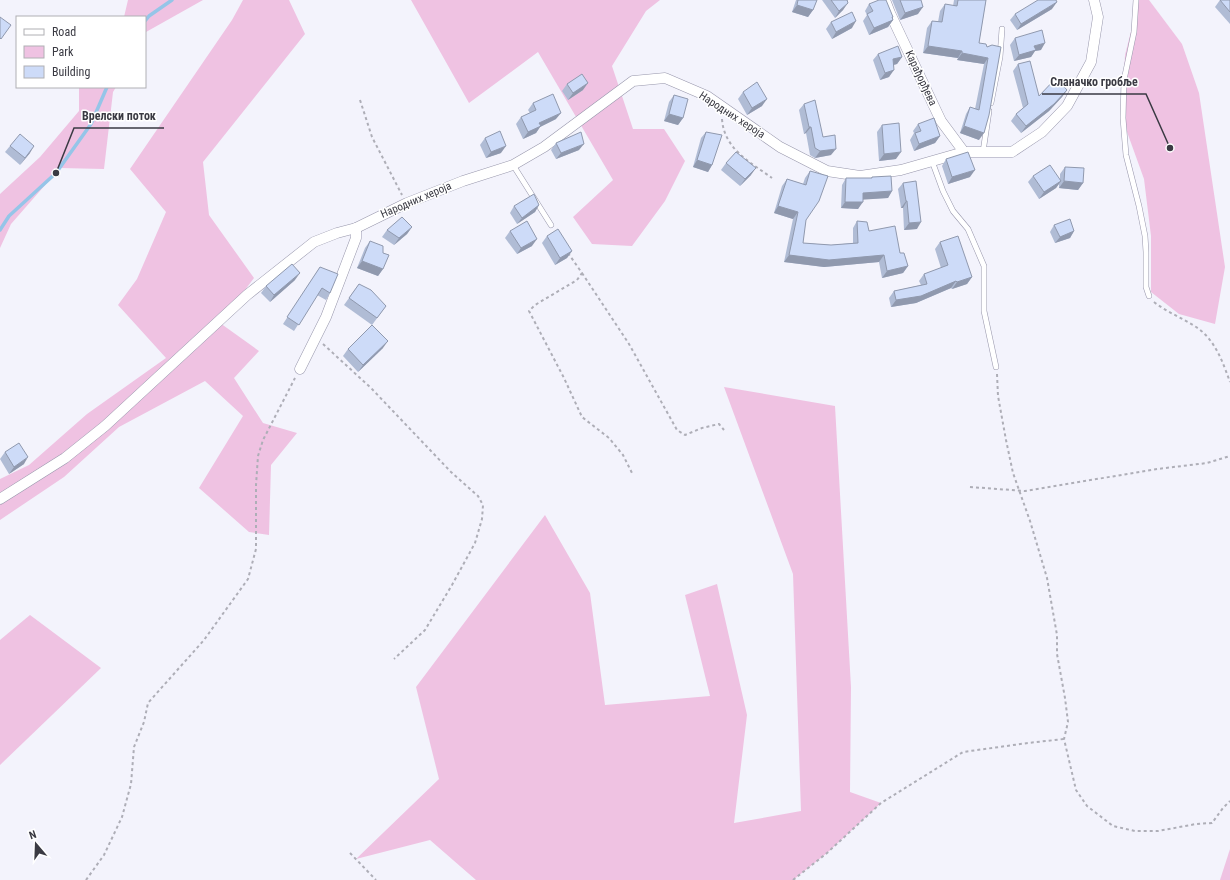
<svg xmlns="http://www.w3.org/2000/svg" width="1230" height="880" font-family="'Roboto Condensed',sans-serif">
	<rect width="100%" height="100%" fill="#f3f3fc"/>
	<g fill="#efc2e2">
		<path d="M128,0h75l-57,32 -1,2v-17h-21z"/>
		<path d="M243,0h46l16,34 -102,128 6,53 45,63 -34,45 39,28 -25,27 29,45 34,10 -26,32 -2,70 -20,-3 -50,-44 44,-72 -38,-35 -86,46 -55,50 -64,43v-41l29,-14 58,-51 79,-56 -48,-53 19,-26 29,-67 -36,-43 102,-149z"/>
		<path d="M411,0h249l-14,11 -34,55 21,63h31l21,32 -20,40 -33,45 -40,-2 -19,-27 40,-37 -75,-128 -69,51z"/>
		<path d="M1139,0h10l33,44 17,49 26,174 -10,57 -36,-10 -28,-22v-56l-7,-57 -22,-61 3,-63z"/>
		<path d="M79,87h37l-3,5 -9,77 -44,-1 -49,56 -11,24v-54l40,-37 39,-46z"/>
		<path d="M724,387l111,19 16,281 -1,105 31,11 -54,50 -34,27h-317l-46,-40 -74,19 83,-80 -23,-92 129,-172 45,78 15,112 105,-9 -25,-101 32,-11 30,131 -13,108 67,-12 -8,-237z"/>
		<path d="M30,615l71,53 -101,97v-125z"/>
		<path d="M1230,849v31h-10z"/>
	</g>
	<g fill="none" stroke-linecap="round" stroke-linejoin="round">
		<g stroke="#95c5e8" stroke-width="3.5">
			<path d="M145,21l4,-5 23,-16"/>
			<path d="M0,230l9,-14 47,-43 35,-49 16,-37"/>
		</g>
		<g stroke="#9796ab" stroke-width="6">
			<g id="service">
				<path d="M1136,0l-2,32 -10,48 -1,38 3,37 13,51 6,30 1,16v35l3,9"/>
				<path d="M991,103l9,-46 2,-28"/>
				<path d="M983,152l6,-41"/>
				<path d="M932,161l11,30 10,20 15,18 16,37v45l12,56"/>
				<path d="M513,165l38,60"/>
			</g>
		</g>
		<g stroke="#9796ab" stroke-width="11">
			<g id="minor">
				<path d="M885,0l5,13 51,108 23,31"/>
				<path d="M300,369l26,-52 30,-79v-10"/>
				<path d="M0,499l65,-41 40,-32 142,-131 67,-53 23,-9 19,-5 51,-25 56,-22 50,-16 31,-18 89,-66 32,-3 42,18 73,51 47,24 33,5 41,-6 63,-18h48l30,-20 25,-26 24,-44 7,-45 -4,-17"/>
			</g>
		</g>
		<g stroke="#aeaeb7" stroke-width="2" stroke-dasharray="3 3" stroke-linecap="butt">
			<path d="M360,100l12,37 30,58"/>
			<path d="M722,119c2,30 28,43 50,59"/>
			<path d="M568,253l14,20 -5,7 -42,25 -6,6 35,67 18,39 27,21 14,17 10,20"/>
			<path d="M582,273l47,71 48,86 8,5 17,-7 17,-4 5,6"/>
			<path d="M1154,302c14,11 31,17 45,27 17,13 24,34 31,53"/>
			<path d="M323,344l48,44 80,84 27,24 5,9 -1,14 -7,24 -23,42 -27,45 -31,29"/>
			<path d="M997,374l1,22 8,44 7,33 17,48 17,57 10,57v19l8,44 3,24 -4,17 12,51 11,16 26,20 22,5h23l38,-7 16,-1 11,-15 7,-7"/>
			<path d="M970,487l55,4 132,-22 50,-6 23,-7"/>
			<path d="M350,853l26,27"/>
			<path d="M86,880l18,-25 18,-38 9,-33 3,-37 10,-25 4,-19 56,-63 44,-61 8,-30v-64l2,-29 5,-16 32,-62"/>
			<path d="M793,880l34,-27 54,-50 82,-51 65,-9 36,-4"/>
		</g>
		<use href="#service" stroke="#fff" stroke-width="5"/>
		<use href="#minor" stroke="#fff" stroke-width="10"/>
	</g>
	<g fill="#b0bcd5">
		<path d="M796,0h21l-4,10 -5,7 -16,-5z"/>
		<path d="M822,0h26l-5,10 -8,8z"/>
		<path d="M892,0h29l-3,14 -18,6z"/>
		<path d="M954,0h32l-7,43 8,4 5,-2 -13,95 -19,-7 6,-19 4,-7 5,2 9,-45 -27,-4 1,-2 -35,-5 4,-25 5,-7 6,1 2,-11 5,-7 8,2z"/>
		<path d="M1220,0h10v24l-15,-17z"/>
		<path d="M869,4l24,13 -1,1 1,2 -5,7 -19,8 -6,-14 4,-6 -2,-4z"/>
		<path d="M1052,9l-35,21 -7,-10 5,-6z"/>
		<path d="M831,22l21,6 -20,11 -6,-10z"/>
		<path d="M1015,38l26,12 -6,1 -4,6 -17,4 -4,-16z"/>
		<path d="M878,54l24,3 -5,7 -3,1 -5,12 -9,3 -7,-20z"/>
		<path d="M1018,64l21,32 28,-6 -5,7 -13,14 -28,22 -10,-12 5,-7 7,-6 -10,-37z"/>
		<path d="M567,84l16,6 -15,10 -6,-9z"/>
		<path d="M743,92l19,14 -15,9 -9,-16z"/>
		<path d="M674,95l9,23 -5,7 -14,-4 5,-19z"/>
		<path d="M533,103l23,16 -16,8 -4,6 -13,6 -7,-15 5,-7 9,-4 -2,-3z"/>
		<path d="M804,104l19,33 8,18 -16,3 -5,-3 -4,-22 -2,1 -5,-24z"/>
		<path d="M918,124l22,12 -5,7 -21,8 -4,-11 4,-7 -1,-2z"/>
		<path d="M882,125l14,34 -17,2 -2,-29z"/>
		<path d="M706,132l6,33 -4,7 -15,-5 8,-29z"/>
		<path d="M485,138l16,15 -15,5 -6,-13z"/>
		<path d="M556,143l23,7 -23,9 -5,-9z"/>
		<path d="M10,146l20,7 -10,12 -15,-13z"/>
		<path d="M946,159l24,18 -22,7 -6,-18z"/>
		<path d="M726,163l25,12 -11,11 -19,-16z"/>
		<path d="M1065,167l18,16 -5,7 -19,-2v-4l-3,4 -17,11 -11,-17 5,-6 27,3v-5z"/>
		<path d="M810,171l-7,72 28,2 22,-2v-15l4,-7 12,10 31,22 8,13 -5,7 -21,5 -3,-16 -55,5 -40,-5 9,-43 -19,-6 8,-27 5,-7 16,5 2,-6z"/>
		<path d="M872,177l20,14 -4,7 -25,1 -5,10 -17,-1 1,-23 4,-7h25z"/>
		<path d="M903,183l14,46 -13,1 -1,-22h-2l-3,-19z"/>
		<path d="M539,205l-4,7 -18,12 -7,-11 4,-7z"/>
		<path d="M1054,225l20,6 -4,7 -15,5 -5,-11z"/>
		<path d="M412,227l-5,7 -13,11 -12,-8 5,-7z"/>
		<path d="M510,231l22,15 -15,8 -12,-16z"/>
		<path d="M547,236l25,15 -5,7 -12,7 -13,-22z"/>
		<path d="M370,241l13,28 -5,7 -21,-8 8,-20z"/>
		<path d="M940,242l32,35 -5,7 -15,5 -1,-1 -35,15 -25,4 -2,-9 5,-7 27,-6 -2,-4 5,-7 17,-6 -6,-19z"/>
		<path d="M320,267l10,26 -4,7 -9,-5 -23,36 -11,-7z"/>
		<path d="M295,280l-25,22 -9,-9 5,-7z"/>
		<path d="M359,284l27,22 -14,19 -28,-20z"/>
		<path d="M383,348l-25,24 -15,-16 5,-7z"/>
		<path d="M5,452l19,12 -15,10 -9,-15z"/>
	</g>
	<g fill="#9099ae">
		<path d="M1057,2l-5,7 -35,21 4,-6z"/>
		<path d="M848,3l-5,7 -8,8 4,-7z"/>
		<path d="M797,5l16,5 -5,7 -16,-5z"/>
		<path d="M923,7l-5,7 -18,6 5,-7z"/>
		<path d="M892,17h1l-3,4 3,-1 -5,7 -19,8 5,-7z"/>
		<path d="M856,21l-4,7 -20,11 4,-7z"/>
		<path d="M1045,43l-4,7 -6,1 -4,6 -17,4 5,-6 15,-9z"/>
		<path d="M928,46l34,5 -4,7 -35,-5z"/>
		<path d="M962,53l26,5 -4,6 -27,-4z"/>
		<path d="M902,57l-5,7 -9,2 5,-7z"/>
		<path d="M894,70l-5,7 -9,3 5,-7z"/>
		<path d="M588,83l-5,7 -15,10 5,-7z"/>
		<path d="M1067,90l-5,7 -13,14 -28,22 5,-7z"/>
		<path d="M767,99l-5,7 -15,9 5,-7z"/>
		<path d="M561,113l-5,6 -16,8 -4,6 -13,6 5,-7 11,-9z"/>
		<path d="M669,114l14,4 -5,7 -14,-4z"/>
		<path d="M964,126l20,7 -5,7 -19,-7z"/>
		<path d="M809,127h2l-5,6 -2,1z"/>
		<path d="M940,136l-5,7 -21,8 5,-7z"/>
		<path d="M584,144l-5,6 -23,9 5,-6z"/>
		<path d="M34,146l-4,7 -10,12 5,-7z"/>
		<path d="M506,146l-5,7 -15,5 5,-6z"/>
		<path d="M836,149l-5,6 -16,3 5,-7z"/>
		<path d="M901,152l-5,7 -17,2 5,-7z"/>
		<path d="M697,160l15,5 -4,7 -15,-5z"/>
		<path d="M756,168l-5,7 -11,11 5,-7z"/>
		<path d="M975,170l-5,7 -22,7 4,-7z"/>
		<path d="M1061,181l-5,7 -17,11 5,-7z"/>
		<path d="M1064,181l19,2 -5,7 -19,-2z"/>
		<path d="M892,191l-4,7 -30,2 5,-7z"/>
		<path d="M906,201h1l-4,7h-2z"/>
		<path d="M845,202h18l-5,7 -17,-1z"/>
		<path d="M539,205l-4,7 -18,12 5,-6z"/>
		<path d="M778,206l20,6 -5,7 -19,-6z"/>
		<path d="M921,222l-4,7 -13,1 5,-7z"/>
		<path d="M412,227l-5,7 -13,11 5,-7z"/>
		<path d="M1074,231l-4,7 -15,5 5,-6z"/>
		<path d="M537,239l-5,7 -15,8 4,-6z"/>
		<path d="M572,251l-5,7 -12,7 5,-7z"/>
		<path d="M789,255h95l-5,7 -55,5 -40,-5z"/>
		<path d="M362,261l21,8 -5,7 -21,-8z"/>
		<path d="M908,266l-5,7 -21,5 5,-7z"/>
		<path d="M300,273l-5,7 -25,22 4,-7z"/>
		<path d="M972,277l-5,7 -15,5 5,-7z"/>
		<path d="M956,281l-5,7 -35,15 -25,4 5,-7z"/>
		<path d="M388,341l-5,7 -25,24 5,-7z"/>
		<path d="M28,457l-4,7 -15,10 5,-7z"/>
	</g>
	<g fill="#cddbf8" stroke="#9099ae">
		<path d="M798,0h19l-4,10 -16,-5z"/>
		<path d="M831,0h16l1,3 -9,8z"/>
		<path d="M879,0h7l7,17h-1l1,3 -19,8 -7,-14 6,-3 -4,-7z"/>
		<path d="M900,0h21l2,7 -18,6z"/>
		<path d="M958,0h28l-7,43 7,1 1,3 5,-2 9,2 -12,68 -5,18 -20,-7 6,-19 9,3 9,-52 -26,-5v-2l-34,-5 4,-25 10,1 3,-18 12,2z"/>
		<path d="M1038,0h18l1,2 -36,22 -6,-10z"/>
		<path d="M1220,0h10v12z"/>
		<path d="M852,12l4,9 -20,11 -5,-10z"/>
		<path d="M0,17l11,8 -10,14 -1,-1z"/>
		<path d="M1042,30l3,13 -11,3 2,4 -17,5 -4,-17z"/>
		<path d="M898,46l4,11 -9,2 1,11 -9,3 -7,-19z"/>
		<path d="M1030,61l9,35 17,-18 11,12 -13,14 -28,22 -10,-12 12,-10 -10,-40z"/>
		<path d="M582,74l6,9 -15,10 -6,-9z"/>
		<path d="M757,82l10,17 -15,9 -9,-16z"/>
		<path d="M553,94l8,19 -22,10 2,3 -13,6 -7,-15 15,-7 -3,-7z"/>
		<path d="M674,95l14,4 -5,19 -14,-4z"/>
		<path d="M815,100l8,37 12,-2 1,14 -16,2 -5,-3 -4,-21h-2l-5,-23z"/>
		<path d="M934,118l6,18 -21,8 -4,-11 6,-2 -3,-7z"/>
		<path d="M899,123l2,29 -17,2 -2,-29z"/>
		<path d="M500,131l6,15 -15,6 -6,-14z"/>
		<path d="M581,132l3,12 -23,9 -5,-10z"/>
		<path d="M706,132l16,3 -10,30 -15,-5z"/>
		<path d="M20,134l14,12 -9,12 -15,-12z"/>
		<path d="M736,152l20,16 -11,11 -19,-16z"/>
		<path d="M968,152l7,18 -23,7 -6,-18z"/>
		<path d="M1050,165l11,16 -17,11 -11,-16z"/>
		<path d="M1065,167l19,1 -1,15 -19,-2z"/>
		<path d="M810,171l18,5 -9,25 -13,19 -3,23 28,2 27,-2 -1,-22 10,1 2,9 26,-5 5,27h4l4,13 -21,5 -3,-16 -55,5 -40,-5 9,-43 -20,-6 9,-27 19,6z"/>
		<path d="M891,176l1,15 -29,2v9h-18l1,-24h26v-1z"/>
		<path d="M916,181l5,41 -12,1 -2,-22h-1l-3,-18z"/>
		<path d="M534,194l5,11 -17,13 -8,-12z"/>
		<path d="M402,217l10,10 -13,11 -12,-8z"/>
		<path d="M1070,219l4,12 -14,6 -6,-12z"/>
		<path d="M527,221l10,18 -16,9 -11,-17z"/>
		<path d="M558,229l14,22 -12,7 -13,-22z"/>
		<path d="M958,236l14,41 -15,5 -1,-1 -35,15 -25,4 -2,-9 33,-7 -3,-10 24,-9 -8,-23z"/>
		<path d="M370,241l13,5v7l6,2 -6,14 -21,-8z"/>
		<path d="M292,264l8,9 -26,22 -8,-9z"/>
		<path d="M320,267l18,7 -8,19 -8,-5 -23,37 -12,-8z"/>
		<path d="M359,284l12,6 15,16 -9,12 -28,-20z"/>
		<path d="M372,325l16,16 -25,24 -15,-16z"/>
		<path d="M19,443l9,14 -14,10 -9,-15z"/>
	</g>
	<g text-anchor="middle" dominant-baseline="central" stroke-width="3" stroke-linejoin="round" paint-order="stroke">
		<g font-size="11" fill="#3a3a43" stroke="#fff">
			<text transform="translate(921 78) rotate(65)">Карађорђева</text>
			<text transform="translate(732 115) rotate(33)">Народних хероја</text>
			<text transform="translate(416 200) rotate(-23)">Народних хероја</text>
		</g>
	</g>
	<path fill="none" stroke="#3a3a43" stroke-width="1.5" d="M1170 148L1146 94H1042M56 173L74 128H164"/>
	<g fill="#3a3a43" stroke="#fff" stroke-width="1.5">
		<circle cx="1170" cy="148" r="4"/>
		<circle cx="56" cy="173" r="4"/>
	</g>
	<g font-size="12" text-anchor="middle" font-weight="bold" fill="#3a3a43" stroke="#fff" stroke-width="3" stroke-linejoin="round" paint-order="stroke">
		<text x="1094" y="86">Сланачко гробље</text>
		<text x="119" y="120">Врелски поток</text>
	</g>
	<rect x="16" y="16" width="130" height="72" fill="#ffffff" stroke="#b0b0b4"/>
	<rect x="24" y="29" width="20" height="6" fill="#ffffff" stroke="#b0b0b4"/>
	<text x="52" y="36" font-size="12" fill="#3a3a43">Road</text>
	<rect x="24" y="46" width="20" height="12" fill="#efc2e2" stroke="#b0b0b4"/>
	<text x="52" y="56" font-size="12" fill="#3a3a43">Park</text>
	<rect x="24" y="66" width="20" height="12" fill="#cddbf8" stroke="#b0b0b4"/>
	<text x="52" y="76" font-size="12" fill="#3a3a43">Building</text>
	<g transform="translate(36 844) rotate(341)" stroke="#ffffff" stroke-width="3" paint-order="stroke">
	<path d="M0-3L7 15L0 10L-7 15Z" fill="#3a3a43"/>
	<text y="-6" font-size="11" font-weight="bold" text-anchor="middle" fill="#3a3a43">N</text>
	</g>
</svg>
